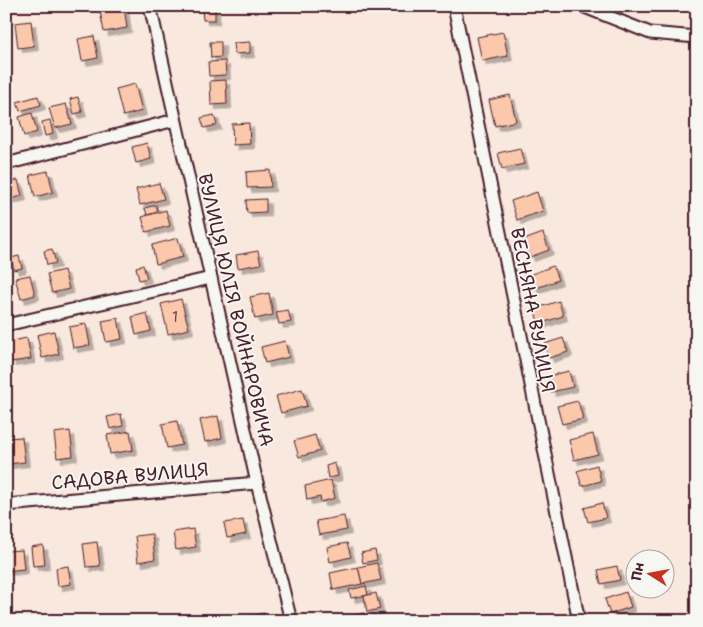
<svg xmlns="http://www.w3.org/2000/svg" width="703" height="627" font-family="'Shantell Sans',sans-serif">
	<defs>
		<filter id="shadow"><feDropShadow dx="4.5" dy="4.5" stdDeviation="0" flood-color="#0004"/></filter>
	</defs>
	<rect width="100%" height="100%" fill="#f8e8dd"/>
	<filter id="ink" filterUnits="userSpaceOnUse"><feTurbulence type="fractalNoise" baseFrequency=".02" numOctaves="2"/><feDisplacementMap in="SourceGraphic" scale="10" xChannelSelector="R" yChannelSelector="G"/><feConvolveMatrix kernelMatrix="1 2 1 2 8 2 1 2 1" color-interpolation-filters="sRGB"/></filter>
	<g filter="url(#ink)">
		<g fill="#fbc8ab" stroke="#4a1f2b" filter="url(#shadow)">
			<path d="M99,6h25l3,22 -23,4z"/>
			<path d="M215,8v12h-12l-1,-11z"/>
			<path d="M31,21l3,25 -16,2 -3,-25z"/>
			<path d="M503,32l5,24 -26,5 -5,-24z"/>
			<path d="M94,36l4,22 -16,3 -4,-22z"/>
			<path d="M210,42h11v15l-10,1z"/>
			<path d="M250,42v11l-15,1 -1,-11z"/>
			<path d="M225,61l1,14 -17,1 -1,-14z"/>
			<path d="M226,80l1,24 -16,1 -1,-24z"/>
			<path d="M135,84l7,27 -19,5 -7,-27z"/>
			<path d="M510,95l6,26 -21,5 -6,-26z"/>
			<path d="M38,96l3,9 -21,6 -3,-9z"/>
			<path d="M78,97l4,15 -8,2 -4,-15z"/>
			<path d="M66,104l6,20 -17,4 -6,-20z"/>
			<path d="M32,113l5,19 -13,4 -5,-19z"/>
			<path d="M214,115l3,10 -13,3 -3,-10z"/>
			<path d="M50,120l3,14 -8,2 -3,-14z"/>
			<path d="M249,123l1,21 -17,1 -1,-21z"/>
			<path d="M147,143l4,16 -15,4 -4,-16z"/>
			<path d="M520,148l4,16 -22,5 -4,-16z"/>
			<path d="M270,170l1,17 -24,1 -1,-16z"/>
			<path d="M48,171l5,21 -18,5 -5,-22z"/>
			<path d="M18,180l4,16 -16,4v-17z"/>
			<path d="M159,183l5,16 -24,6 -4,-16z"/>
			<path d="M537,192l6,19 -26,9 -6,-19z"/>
			<path d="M266,199v13l-19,1 -1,-13z"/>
			<path d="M156,205l2,7 -11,3 -2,-7z"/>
			<path d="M166,210l4,16 -24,6 -4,-15z"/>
			<path d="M543,233l6,17 -19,7 -6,-17z"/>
			<path d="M178,238l5,19 -27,7 -4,-19z"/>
			<path d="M52,249l4,14 -9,2 -3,-14z"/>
			<path d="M258,251l3,13 -23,4 -2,-13z"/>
			<path d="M19,256l3,12 -8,2 -3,-12z"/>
			<path d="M143,265l4,13 -8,2 -3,-13z"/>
			<path d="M553,266l5,14 -24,9 -5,-14z"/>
			<path d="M64,270l5,19 -17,4 -5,-19z"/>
			<path d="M30,275l5,20 -14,4 -6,-21z"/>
			<path d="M269,293l4,22 -18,4 -5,-22z"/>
			<path d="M181,299l8,30 -21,5 -7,-30z"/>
			<path d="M559,301l4,15 -24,8 -5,-15z"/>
			<path d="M288,310l3,12 -12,2 -3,-12z"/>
			<path d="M147,313l4,18 -15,4 -4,-18z"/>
			<path d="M118,318l4,21 -16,3 -4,-21z"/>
			<path d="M86,324l4,21 -17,3 -4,-21z"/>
			<path d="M54,331l5,23 -17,4 -5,-23z"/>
			<path d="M27,338l4,21 -20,3 -4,-20z"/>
			<path d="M563,338l5,14 -19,6 -5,-14z"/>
			<path d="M285,341l4,16 -24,6 -4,-16z"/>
			<path d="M569,371l4,16 -22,5 -3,-16z"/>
			<path d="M302,389l5,17 -26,7 -5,-17z"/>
			<path d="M578,401l5,18 -21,5 -5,-18z"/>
			<path d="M121,414l2,12 -13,3 -3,-12z"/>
			<path d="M218,416l4,22 -17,4 -5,-22z"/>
			<path d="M177,421l5,24 -15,3 -5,-24z"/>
			<path d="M70,431l3,25 -16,2 -3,-25z"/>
			<path d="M130,431l3,19 -23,4 -3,-19z"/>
			<path d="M593,434l5,20 -24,6 -5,-20z"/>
			<path d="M315,435l5,16 -21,6 -5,-16z"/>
			<path d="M22,437l3,25 -17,2 -2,-26z"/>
			<path d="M335,463l3,13 -10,2 -2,-12z"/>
			<path d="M597,465l4,16 -19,5 -5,-15z"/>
			<path d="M331,480l4,18 -14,4 -1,-5 -13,3 -2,-14z"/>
			<path d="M602,503l4,15 -18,4 -4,-14z"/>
			<path d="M344,516l3,14 -28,5 -3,-14z"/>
			<path d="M243,520l3,14 -19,4 -3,-15z"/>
			<path d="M193,529l3,18 -20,3 -3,-18z"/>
			<path d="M152,534l3,25 -17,3 -3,-26z"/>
			<path d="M97,542l3,24 -14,1 -3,-23z"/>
			<path d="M347,543l4,14 -21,5 -3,-15z"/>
			<path d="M43,545l2,20 -12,1 -2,-19z"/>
			<path d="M22,550l2,19 -18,2v-20z"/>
			<path d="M375,550l2,10 -14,3 -2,-10z"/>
			<path d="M377,563l4,17 -19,4 -4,-17z"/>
			<path d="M68,566l3,18 -13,2 -2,-18z"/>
			<path d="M617,566l3,14 -19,4 -3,-14z"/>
			<path d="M358,567l4,17 -29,6 -3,-17z"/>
			<path d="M366,586l2,9 -17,3 -2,-8z"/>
			<path d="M626,592l5,15 -21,7 -5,-15z"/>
			<path d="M376,593l4,16 -13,3 -3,-16z"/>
			<path d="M264,613l2,8h-19l-1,-4z"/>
			<path d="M364,613l1,8h-19v-4z"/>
		</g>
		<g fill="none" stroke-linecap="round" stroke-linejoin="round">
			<g stroke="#4a1f2b" stroke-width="15">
				<g id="street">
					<path d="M150,6l107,477 34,138"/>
					<path d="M454,6l125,615"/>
					<path d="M582,6l68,27 47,4"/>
					<path d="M6,164l169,-44"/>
					<path d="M6,325l205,-47"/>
					<path d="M6,505l251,-22"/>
				</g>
			</g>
			<use href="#street" stroke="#f6f6f2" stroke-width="11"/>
		</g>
	</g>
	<g text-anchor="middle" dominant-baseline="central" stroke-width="4" stroke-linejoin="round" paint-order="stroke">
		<g font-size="16" fill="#76494b">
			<text x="175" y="316">1</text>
		</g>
		<g font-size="19" fill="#4a1f2b" stroke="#f6f6f2">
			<text transform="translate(236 310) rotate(77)">ВУЛИЦЯ ЮЛІЯ ВОЙНАРОВИЧА</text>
			<text transform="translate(533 310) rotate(79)">ВЕСНЯНА ВУЛИЦЯ</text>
			<text transform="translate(130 476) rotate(-5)">САДОВА ВУЛИЦЯ</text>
		</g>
	</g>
	<rect width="703" height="627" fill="none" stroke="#f6f6f2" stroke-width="25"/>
	<rect x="12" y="12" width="678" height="602" fill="none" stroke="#4a1f2b" stroke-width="2" filter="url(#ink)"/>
	<g transform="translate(650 574) rotate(281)"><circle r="24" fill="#f6f6f2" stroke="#b1a0a2"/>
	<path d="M0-4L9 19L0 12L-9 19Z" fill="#c8321e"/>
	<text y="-8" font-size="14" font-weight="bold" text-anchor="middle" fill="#4a1f2b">Пн</text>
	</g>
</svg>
